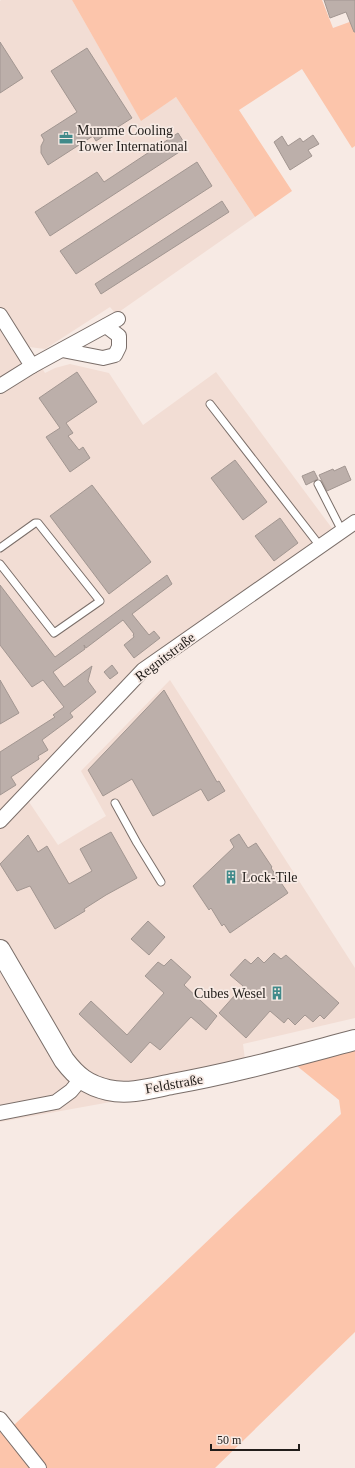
<svg xmlns="http://www.w3.org/2000/svg" width="355" height="1468" font-family="'Times New Roman',serif">
	<rect width="100%" height="100%" fill="#f7eae4"/>
	<path fill="#f2ddd4" d="M1,0h71l69,120 35,-23 79,120 -139,97 -6,-7 -65,42 -16,-2 16,26 10,-5 15,-4 39,9 34,52 73,-53 124,167 -193,132 -118,131 29,43 48,-29 -25,-45 89,-91 185,288v50l-112,26 4,32 -142,27 -105,19v-1121z"/>
	<g fill="#fcc5ab">
		<path d="M72,0h250l11,28 22,-8v126l-3,2 -50,-79 -63,41 53,81 -37,26 -79,-120 -35,24z"/>
		<path d="M355,1044v288l-140,136h-215v-58l13,16 328,-312 -2,-14 -47,-38z"/>
	</g>
	<g fill="#bcafaa" stroke="#a29691">
		<path d="M324,0h31v32h-1l-8,-20 -16,6z"/>
		<path d="M0,42l23,36 -23,15z"/>
		<path d="M87,48l45,70 -36,23 -3,-5 -45,29 -7,-12v-7l3,-6 -3,-5 36,-23 -26,-41z"/>
		<path d="M178,133l9,14 -137,89 -15,-24 62,-40 7,10z"/>
		<path d="M313,135l6,9 -11,6 4,6 -22,14 -16,-28 8,-6 6,10 12,-8 3,4z"/>
		<path d="M197,162l15,24 -136,88 -16,-23z"/>
		<path d="M222,201l7,11 -128,82 -6,-10z"/>
		<path d="M77,372l20,30 -31,21 7,10 -5,3 11,14 4,-3 7,11 -20,14 -24,-35 14,-9 -21,-30z"/>
		<path d="M235,460l32,42 -24,18 -32,-42z"/>
		<path d="M345,466l6,14 -24,11 -8,-16 14,-6 1,2z"/>
		<path d="M314,471l4,8 -12,6 -4,-9z"/>
		<path d="M92,485l59,77 -42,32 -59,-78z"/>
		<path d="M280,518l18,25 -24,18 -19,-25z"/>
		<path d="M167,575l5,9 -40,30 17,21 5,-4 6,7 -26,20 -10,-13 10,-8 -1,-2 1,-1 -11,-14 -37,28 -2,-3 1,4 -32,23 11,15 28,-21 -4,15 8,11 -26,21 3,4 -31,23 6,10 -10,6 1,3 -28,18 5,8 -16,10v-43l55,-35 -2,-2 11,-8 -21,-27 -11,7 -32,-42v-60l55,72z"/>
		<path d="M112,665l6,8 -8,6 -6,-7z"/>
		<path d="M0,680l19,33 -19,11z"/>
		<path d="M164,690l53,92 2,-1 6,10 -17,10 -7,-12 -48,27 -21,-37 -29,17 -15,-26z"/>
		<path d="M111,832l26,46 -31,17 -22,14 1,2 -30,18 -25,-43 -13,5 -17,-27 28,-29 10,17 9,-6 22,38 23,-13 -12,-22z"/>
		<path d="M239,834l9,14 8,-5 16,24 -1,1 17,25 -58,40 -6,-9 -2,2 -11,-18 -2,2 -16,-24 41,-39 -4,-7z"/>
		<path d="M148,921l17,16 -16,18 -18,-16z"/>
		<path d="M274,953l7,6 5,-4 53,48 -15,16 -4,-4 -7,7 -8,-7 -10,10 -7,-7 -4,5 -14,-12 -24,27 -27,-25 24,-27 -13,-11 15,-16 6,5 7,-7 6,6z"/>
		<path d="M171,959l20,18 -7,8 33,31 -11,14 -15,-13 -31,33 -10,-8 -19,21 -52,-49 12,-13 36,34 37,-42 -19,-17 13,-14 6,4z"/>
	</g>
	<g fill="none" stroke-linecap="round" stroke-linejoin="round">
		<g stroke="#7a6e69" stroke-width="9">
			<g id="lane">
				<path d="M210,404l110,142"/>
				<path d="M318,484l24,47"/>
				<path d="M0,548l35,-25h3l62,78 -46,32 -54,-69"/>
				<path d="M115,803l22,40 24,39"/>
			</g>
		</g>
		<g stroke="#7a6e69" stroke-width="16">
			<g id="street">
				<path d="M0,315l32,51"/>
				<path d="M62,350l41,8 12,-3 4,-8v-11l-13,-10"/>
				<path d="M0,386l32,-20 86,-47"/>
				<path d="M0,821l143,-151 212,-148"/>
				<path d="M0,1113l56,-11 15,-11 10,-12"/>
				<path d="M0,1419l39,49"/>
			</g>
		</g>
		<g stroke="#7a6e69" stroke-width="22">
			<path id="secondary" d="M0,950l64,110c13,17 23,25 44,30 21,5 44,-2 64,-6 62,-11 122,-28 183,-44"/>
		</g>
		<use href="#lane" stroke="#fff" stroke-width="7"/>
		<use href="#street" stroke="#fff" stroke-width="14"/>
		<use href="#secondary" stroke="#fff" stroke-width="20"/>
	</g>
	<defs>
		<g id="office-bare" transform="scale(1.08)"><path d="M-6-3h4V-5.5h4V-3h4V5H-6ZM-1-4.5V-3h2v-1.5ZM-6 0V1H6V0Z" fill="#418a8a" stroke="#f7eae4" stroke-width="2.5" paint-order="stroke"/></g>
		<g id="building-bare" transform="scale(1.08)"><path d="M-4-6H4V6H1V3H-1V6H-4ZM-2.5-4.3h1.7v1.8h-1.7ZM.8-4.3h1.7v1.8H.8ZM-2.5-1h1.7V.8h-1.7ZM.8-1h1.7V.8H.8Z" fill="#418a8a" stroke="#f7eae4" stroke-width="2.5" paint-order="stroke"/></g>
	</defs>
	<g fill-rule="evenodd">
		<use href="#office-bare" x="66" y="138"/>
		<use href="#building-bare" x="231" y="877"/>
		<use href="#building-bare" x="277" y="993"/>
	</g>
	<g text-anchor="middle" dominant-baseline="central" stroke-width="3.5" stroke-linejoin="round" paint-order="stroke">
		<g font-size="14" fill="#211d1a" stroke="#f7eae4" text-anchor="start">
			<text x="77" y="130">Mumme Cooling<tspan x="77" dy="16">Tower International</tspan></text>
			<text x="242" y="877">Lock-Tile</text>
			<text x="266" y="993" text-anchor="end">Cubes Wesel</text>
		</g>
		<g font-size="14" fill="#211d1a" stroke="#f7eae4">
			<text transform="translate(165 657) rotate(-37)">Regnitstraße</text>
			<text transform="translate(174 1084) rotate(-10)">Feldstraße</text>
		</g>
	</g>
	<path d="M211 1444v6h88v-6" fill="none" stroke="#211d1a" stroke-width="2"/>
	<text x="217" y="1444" font-size="12" fill="#211d1a" stroke="#f7eae4" stroke-width="3" paint-order="stroke">50 m</text>
</svg>
